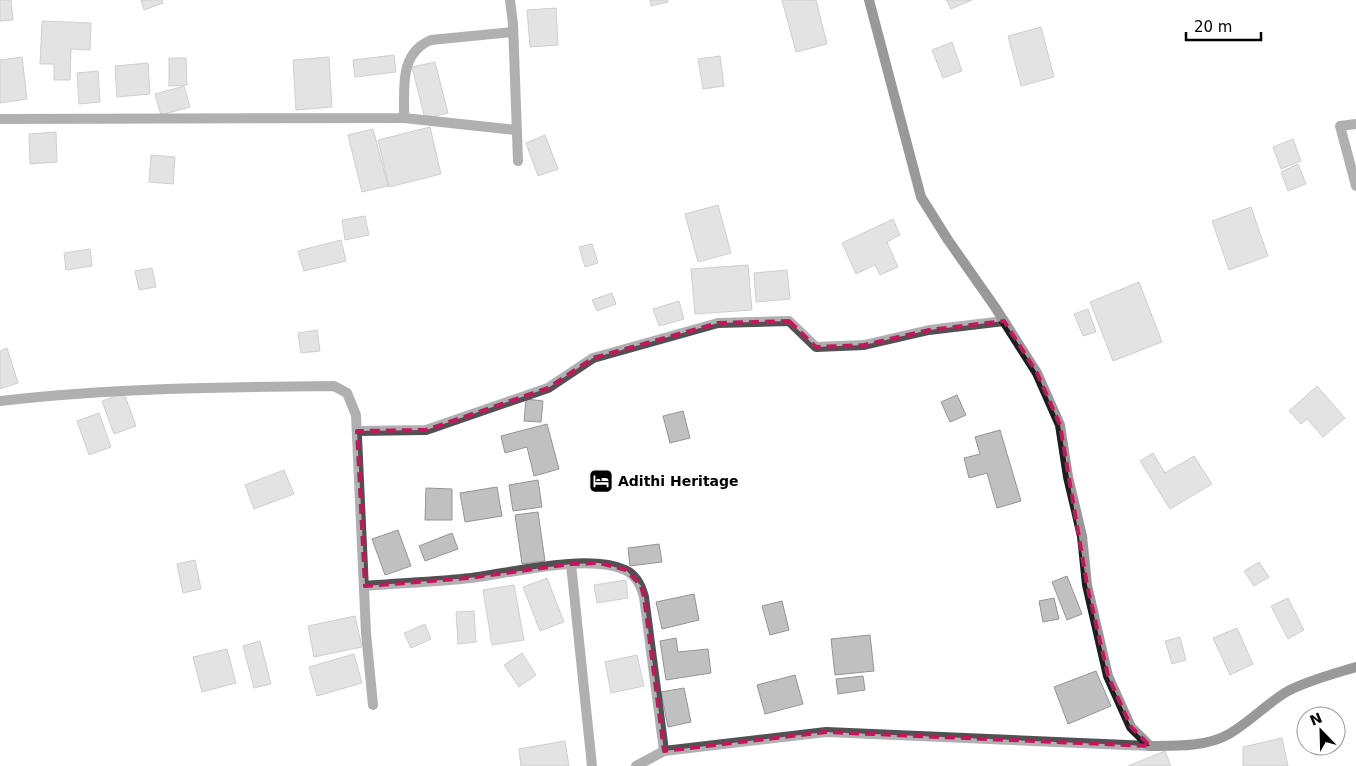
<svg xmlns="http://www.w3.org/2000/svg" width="1356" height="766" font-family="'DejaVu Sans',sans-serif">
	<rect width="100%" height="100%" fill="#fff"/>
	<g fill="#c0c0c0" stroke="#959595">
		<path d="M0,0h11l2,20 -13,1z"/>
		<path d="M141,0h21l1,3 -19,7z"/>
		<path d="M650,0h17l1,2 -17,4z"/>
		<path d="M782,0h34l11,44 -31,8z"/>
		<path d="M946,0h26l-21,9z"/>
		<path d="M556,8l2,37 -28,2 -3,-37z"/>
		<path d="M42,21l49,2 -1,27 -19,-1 -1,31h-16v-16h-14z"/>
		<path d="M1041,27l13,50 -33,9 -13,-50z"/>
		<path d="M952,42l10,29 -19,7 -11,-28z"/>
		<path d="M394,55l2,17 -41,5 -2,-17z"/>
		<path d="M720,56l4,30 -21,3 -5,-30z"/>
		<path d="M22,57l5,42 -27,4v-43z"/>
		<path d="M329,57l3,50 -36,3 -3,-50z"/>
		<path d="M169,58h17l1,27 -18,1z"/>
		<path d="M435,62l13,51 -23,6 -13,-52z"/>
		<path d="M148,63l2,31 -33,3 -2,-31z"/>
		<path d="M98,71l2,31 -21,2 -2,-31z"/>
		<path d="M184,86l6,21 -29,8 -6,-21z"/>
		<path d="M430,127l11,47 -52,13 -11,-47z"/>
		<path d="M373,129l15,57 -26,6 -14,-57z"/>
		<path d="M56,132l1,30 -27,2 -1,-30z"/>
		<path d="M545,135l13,34 -20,7 -12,-33z"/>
		<path d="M1293,139l8,22 -20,8 -8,-22z"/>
		<path d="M151,155l24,2 -2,27 -24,-2z"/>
		<path d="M1298,164l8,20 -18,7 -7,-19z"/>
		<path d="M718,205l13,48 -33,9 -13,-48z"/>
		<path d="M1251,207l17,49 -39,14 -17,-49z"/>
		<path d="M365,216l4,19 -24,5 -3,-20z"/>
		<path d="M893,219l7,16 -13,7 11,25 -18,8 -5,-10 -19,9 -14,-31z"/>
		<path d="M341,240l5,21 -42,10 -6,-20z"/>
		<path d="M592,244l6,19 -13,4 -6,-20z"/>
		<path d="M90,249l2,17 -26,4 -2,-17z"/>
		<path d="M748,265l4,45 -57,4 -4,-45z"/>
		<path d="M152,268l4,19 -17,3 -4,-19z"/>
		<path d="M787,270l3,29 -34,3 -2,-29z"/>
		<path d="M1139,282l23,60 -49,19 -23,-59z"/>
		<path d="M612,293l4,11 -19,7 -5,-11z"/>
		<path d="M679,301l5,18 -25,7 -6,-17z"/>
		<path d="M1088,309l8,23 -13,4 -9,-22z"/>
		<path d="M317,330l3,21 -19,2 -3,-20z"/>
		<path d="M7,348l11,35 -18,6v-38z"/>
		<path d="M1317,386l28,32 -22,19 -16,-18 -6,5 -12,-13z"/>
		<path d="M124,393l12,33 -22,8 -12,-33z"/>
		<path d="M957,395l9,20 -16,7 -9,-20z"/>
		<path d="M526,399l17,2 -2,21 -17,-1z"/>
		<path d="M683,411l7,27 -20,5 -7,-27z"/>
		<path d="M99,413l12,34 -22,8 -12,-34z"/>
		<path d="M547,424l12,45 -25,7 -7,-29 -22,6 -4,-17z"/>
		<path d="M1000,430l21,71 -24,7 -10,-35 -18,5 -5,-20 16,-4 -5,-17z"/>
		<path d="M1153,453l12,20 29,-17 18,28 -42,25 -30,-48z"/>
		<path d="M284,470l10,24 -40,15 -9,-24z"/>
		<path d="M538,480l4,27 -29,4 -4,-26z"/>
		<path d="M497,487l5,29 -37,6 -5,-29z"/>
		<path d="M426,488l26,1v31h-27z"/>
		<path d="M538,512l7,49 -23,3 -7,-49z"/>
		<path d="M398,530l13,36 -26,9 -13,-36z"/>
		<path d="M452,533l6,16 -33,12 -6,-15z"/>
		<path d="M659,544l3,18 -32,4 -2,-18z"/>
		<path d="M195,560l6,29 -18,4 -6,-29z"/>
		<path d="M1259,562l10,15 -15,9 -10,-15z"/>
		<path d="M1067,576l15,38 -15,6 -15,-38z"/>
		<path d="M547,578l17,44 -24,9 -17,-44z"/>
		<path d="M626,580l2,18 -31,5 -3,-18z"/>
		<path d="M514,585l10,55 -32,5 -9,-55z"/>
		<path d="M694,594l5,26 -37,9 -6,-27z"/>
		<path d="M1054,598l5,21 -16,3 -4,-21z"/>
		<path d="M1288,598l16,32 -16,9 -17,-33z"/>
		<path d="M782,601l7,29 -19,5 -8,-29z"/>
		<path d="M474,611l2,31 -18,2 -2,-32z"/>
		<path d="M355,616l7,31 -48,10 -6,-31z"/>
		<path d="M425,624l6,15 -20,9 -7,-15z"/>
		<path d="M1237,628l16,36 -23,11 -17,-37z"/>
		<path d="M870,635l4,36 -39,4 -4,-36z"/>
		<path d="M1180,637l6,23 -14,4 -7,-23z"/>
		<path d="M676,638l2,14 30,-3 3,24 -45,7 -6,-39z"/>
		<path d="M260,641l11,43 -17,4 -11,-42z"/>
		<path d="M227,649l9,34 -34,9 -9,-35z"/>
		<path d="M522,653l14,22 -17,12 -15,-22z"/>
		<path d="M354,654l8,29 -45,13 -8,-29z"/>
		<path d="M637,655l7,31 -33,7 -6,-31z"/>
		<path d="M1096,671l15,35 -43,18 -14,-37z"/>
		<path d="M795,675l8,29 -38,10 -8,-29z"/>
		<path d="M863,676l2,14 -27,4 -2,-15z"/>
		<path d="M684,688l7,34 -23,5 -7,-35z"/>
		<path d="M1282,738l6,28h-45v-19z"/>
		<path d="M565,741l4,25h-48l-2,-17z"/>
		<path d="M1165,751l6,15h-43z"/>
	</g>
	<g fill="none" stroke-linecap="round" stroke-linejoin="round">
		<g stroke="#515151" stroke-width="10">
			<path d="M510,0l3,24 5,137"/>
			<path d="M404,118l112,12"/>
			<path d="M0,119l404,-1c1,-29 -6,-64 27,-78l82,-8"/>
			<path d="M1356,124l-16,2 16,60"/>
			<path d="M0,401c111,-13 222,-14 334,-15l13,7 9,22 10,218 7,72"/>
			<path d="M357,431l69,-1 122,-42 45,-30 125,-35 71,-2 27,26 48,-2 65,-15 75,-9"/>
			<path d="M571,564l21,202"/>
			<path d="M365,586c35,-3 71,-4 106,-8 40,-5 118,-25 154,-8 11,5 16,15 19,27l20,154"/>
			<path d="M636,766l28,-15 162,-19 324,14"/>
		</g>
		<path stroke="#1e1e1e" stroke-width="10" d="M869,0l52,197 27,43 47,67 42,66 23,52 8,52 14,59 5,49 21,91 23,51 19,19c25,0 57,1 79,-12 21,-12 38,-31 59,-43 21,-11 45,-17 68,-24"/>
	</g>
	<path d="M0 0H1356V766H0ZM789,321l27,26 48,-2 65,-15 75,-9 33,52 23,52 27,160 21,91 23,51 19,19 -324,-14 -162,19 -20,-154 -3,-11 -15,-16 -27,-7 -28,1 -102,14 -104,8 -8,-155 69,-1 122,-42 45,-30 125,-35z" fill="#fff" fill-opacity=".55" fill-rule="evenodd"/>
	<path fill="none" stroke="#c2185b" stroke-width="4" stroke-dasharray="10 6" stroke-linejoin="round" d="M789,321l27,26 48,-2 65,-15 75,-9 33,52 23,52 27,160 21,91 23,51 19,19 -324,-14 -162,19 -20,-154 -3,-11 -15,-16 -27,-7 -28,1 -102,14 -104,8 -8,-155 69,-1 122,-42 45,-30 125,-35z"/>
	<defs>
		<g id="hotel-square" transform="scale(1.25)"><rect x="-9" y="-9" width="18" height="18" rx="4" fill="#000" stroke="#fff"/><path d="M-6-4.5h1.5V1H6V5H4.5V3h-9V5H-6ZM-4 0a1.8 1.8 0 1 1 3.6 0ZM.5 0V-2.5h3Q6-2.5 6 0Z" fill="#fff"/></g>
	</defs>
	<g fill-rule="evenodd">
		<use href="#hotel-square" x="601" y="481"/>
	</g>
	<g text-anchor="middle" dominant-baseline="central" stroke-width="5" stroke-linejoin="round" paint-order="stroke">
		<g font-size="14" font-weight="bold" fill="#000" stroke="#fff" text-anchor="start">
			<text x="618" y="481">Adithi Heritage</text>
		</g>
	</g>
	<g transform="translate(1321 731) rotate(337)"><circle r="24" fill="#ffffff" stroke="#999999"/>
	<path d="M0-4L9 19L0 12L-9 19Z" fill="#000000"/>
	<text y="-8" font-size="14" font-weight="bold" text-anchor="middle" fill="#000000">N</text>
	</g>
	<path d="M1186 32v8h75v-8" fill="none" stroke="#000000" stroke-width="2.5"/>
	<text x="1194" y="32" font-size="15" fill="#000000" stroke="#ffffff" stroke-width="4" paint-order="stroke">20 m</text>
</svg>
